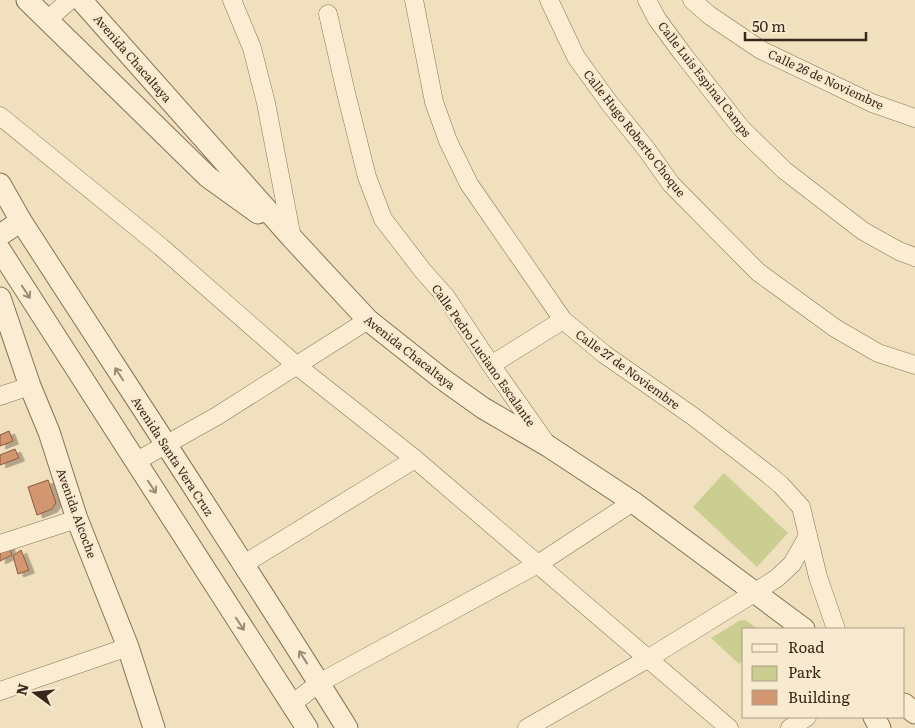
<svg xmlns="http://www.w3.org/2000/svg" width="915" height="728" font-family="Literata,serif">
	<defs>
		<filter id="shadow"><feDropShadow dx="5.5" dy="3" stdDeviation="0" flood-color="#0004"/></filter>
	</defs>
	<rect width="100%" height="100%" fill="#f1e0be"/>
	<g fill="#cacf91">
		<path d="M724,473l64,60 -31,34 -64,-60z"/>
		<path d="M745,620l13,9h-14v31l-5,4 -28,-26 28,-17z"/>
	</g>
	<g fill="#d29670" stroke="#8b5739" filter="url(#shadow)">
		<path d="M9,431l4,10 -13,5v-11z"/>
		<path d="M15,449l4,9 -19,7v-10z"/>
		<path d="M48,480l8,23 -4,6 -15,6 -9,-28z"/>
		<path d="M9,546l3,9 -12,6v-13z"/>
		<path d="M21,550l8,20 -11,4 -5,-18z"/>
	</g>
	<g fill="none" stroke-linecap="round" stroke-linejoin="round">
		<g stroke="#8a7055" stroke-width="19">
			<g id="minor">
				<path d="M232,0l20,48 14,55 26,135"/>
				<path d="M414,0l20,102 14,39 21,43 94,136 41,34 90,63 75,58 12,10 20,22 17,70 18,52"/>
				<path d="M549,0l27,57 34,47 37,46 24,34 87,88 77,56 43,25 37,12"/>
				<path d="M647,0l10,19 25,34 59,75 43,42 79,61 36,20 16,6"/>
				<path d="M692,0l17,15 52,35 111,53 43,15"/>
				<path d="M328,14l18,79 21,84 16,42 40,52 23,26 45,68 55,78"/>
				<path d="M47,20l23,-20"/>
				<path d="M0,116l161,131 135,118 119,94 314,269"/>
				<path d="M491,365l72,-45"/>
				<path d="M0,396l30,-10"/>
				<path d="M135,462l82,-46 151,-96"/>
				<path d="M0,544l77,-25"/>
				<path d="M244,564l171,-105"/>
				<path d="M0,691l128,-44"/>
				<path d="M292,704l27,-21 219,-119 95,-62"/>
				<path d="M527,728l122,-70 105,-65 23,-15 15,-14 16,-28"/>
				<path d="M790,728l17,-11"/>
			</g>
		</g>
		<g stroke="#8a7055" stroke-width="23">
			<g id="tertiary">
				<path d="M27,0l181,177 50,36"/>
				<path d="M81,0l211,238 76,82 73,58 42,30 65,38 85,56 171,127"/>
				<path d="M0,184l21,37c109,169 220,336 326,507"/>
				<path d="M0,235l21,-14"/>
				<path d="M0,250l307,478"/>
				<path d="M0,298l30,88 19,46 28,87 51,128 26,81"/>
				<path d="M904,704l11,9"/>
				<path d="M874,717l6,11"/>
			</g>
		</g>
		<use href="#minor" stroke="#fbedd1" stroke-width="18"/>
		<use href="#tertiary" stroke="#fbedd1" stroke-width="21"/>
	</g>
	<defs><path id="oneway-shaft" d="M-6 0H5M1.5-3L5.5 0L1.5 3" fill="none" stroke-width="1.6" stroke-linecap="round" stroke-linejoin="round" transform="scale(1.25)"/></defs>
	<g stroke="#9a8a76">
		<use href="#oneway-shaft" transform="translate(26 292) rotate(57)"/>
		<use href="#oneway-shaft" transform="translate(119 374) rotate(-123)"/>
		<use href="#oneway-shaft" transform="translate(152 487) rotate(57)"/>
		<use href="#oneway-shaft" transform="translate(240 624) rotate(57)"/>
		<use href="#oneway-shaft" transform="translate(303 657) rotate(-122)"/>
	</g>
	<g text-anchor="middle" dominant-baseline="central" stroke-width="5" stroke-linejoin="round" paint-order="stroke">
		<g font-size="12" fill="#38281b" stroke="#f8eace">
			<text transform="translate(133 58) rotate(49)">Avenida Chacaltaya</text>
			<text transform="translate(705 79) rotate(52)">Calle Luis Espinal Camps</text>
			<text transform="translate(826 79) rotate(25)">Calle 26 de Noviembre</text>
			<text transform="translate(635 133) rotate(52)">Calle Hugo Roberto Choque</text>
			<text transform="translate(410 352) rotate(38)">Avenida Chacaltaya</text>
			<text transform="translate(484 355) rotate(55)">Calle Pedro Luciano Escalante</text>
			<text transform="translate(628 369) rotate(36)">Calle 27 de Noviembre</text>
			<text transform="translate(173 456) rotate(57)">Avenida Santa Vera Cruz</text>
			<text transform="translate(77 513) rotate(70)">Avenida Alcoche</text>
		</g>
	</g>
	<rect x="742" y="628" width="162" height="90" fill="#f8eace" stroke="#ab9c86"/>
	<rect x="752" y="644" width="25" height="8" fill="#fbedd1" stroke="#ab9c86"/>
	<text x="788" y="653" font-size="15" fill="#38281b">Road</text>
	<rect x="752" y="666" width="25" height="15" fill="#cacf91" stroke="#ab9c86"/>
	<text x="788" y="678" font-size="15" fill="#38281b">Park</text>
	<rect x="752" y="690" width="25" height="15" fill="#d29670" stroke="#ab9c86"/>
	<text x="788" y="703" font-size="15" fill="#38281b">Building</text>
	<g transform="translate(35 693) rotate(285)" stroke="#f8eace" stroke-width="4" paint-order="stroke">
	<path d="M0-4L9 19L0 12L-9 19Z" fill="#38281b"/>
	<text y="-8" font-size="14" font-weight="bold" text-anchor="middle" fill="#38281b">N</text>
	</g>
	<path d="M745 32v8h121v-8" fill="none" stroke="#38281b" stroke-width="2.5"/>
	<text x="752" y="32" font-size="15" fill="#38281b" stroke="#f8eace" stroke-width="4" paint-order="stroke">50 m</text>
</svg>
